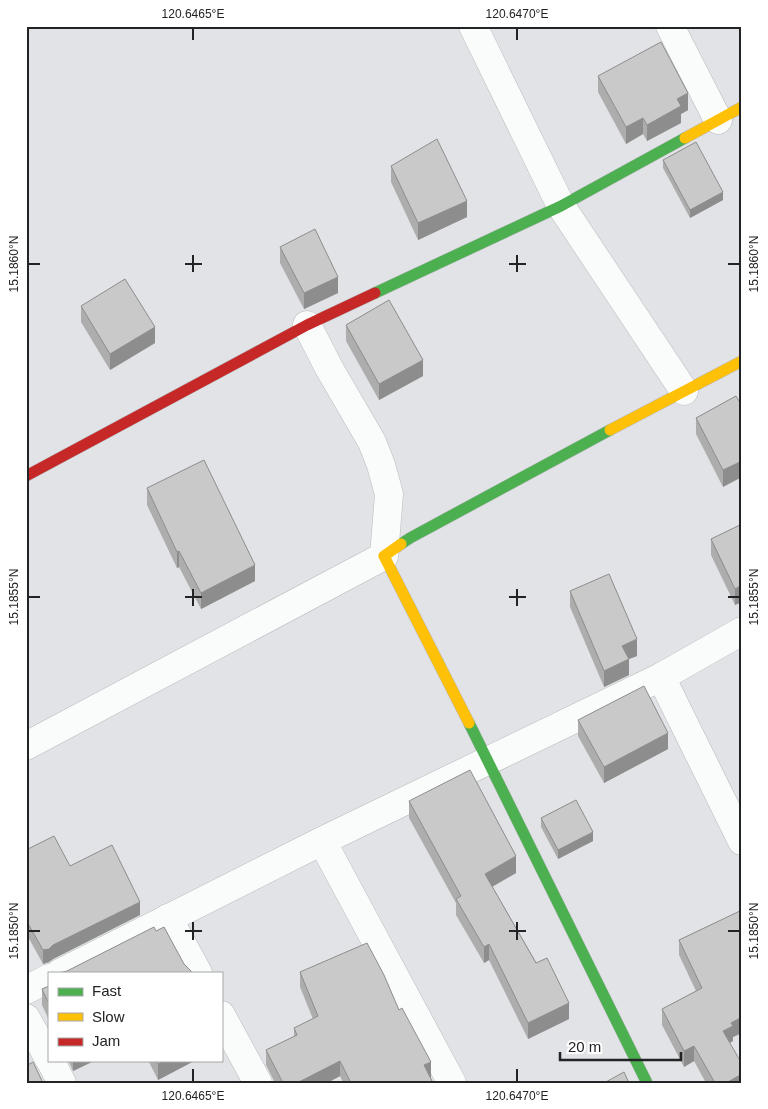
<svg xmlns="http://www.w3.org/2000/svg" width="768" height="1109" font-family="Arial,sans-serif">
	<rect width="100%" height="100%" fill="#e1e3e6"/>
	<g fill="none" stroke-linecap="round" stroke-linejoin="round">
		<g stroke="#b8babd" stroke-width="29">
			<g id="street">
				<path d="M473,26l88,180 123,185"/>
				<path d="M670,26l48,94"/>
				<path d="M661,677l81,164"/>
				<path d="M26,746l358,-190 5,-62 -8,-29 -9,-23 -43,-74 -22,-43"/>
				<path d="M322,841l130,242"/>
				<path d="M168,918l30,55"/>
				<path d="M60,973l262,-132 339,-164 81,-46"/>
				<path d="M26,990l23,-12"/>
				<path d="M221,1015l37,68"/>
				<path d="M26,1018l23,41"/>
				<path d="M50,1060l12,23"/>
			</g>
		</g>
		<g stroke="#b8babd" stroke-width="12">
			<g id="fast">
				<path d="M375,293l186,-87 124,-68"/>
				<path d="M401,544l9,-6 200,-108"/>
				<path d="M469,723l178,360"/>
			</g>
		</g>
		<g stroke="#b8babd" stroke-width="12">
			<g id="slow">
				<path d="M685,138l57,-31"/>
				<path d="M610,430l132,-69"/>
				<path d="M401,544l-17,12 85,167"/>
			</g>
		</g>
		<g stroke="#b8babd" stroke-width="12">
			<path id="jam" d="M26,476l281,-151 68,-32"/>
		</g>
		<use href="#street" stroke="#fafbfb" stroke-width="28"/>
		<use href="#fast" stroke="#4caf50" stroke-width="11"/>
		<use href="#slow" stroke="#ffc107" stroke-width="11"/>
		<use href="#jam" stroke="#c62828" stroke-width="11"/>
	</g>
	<g fill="#adadad">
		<path d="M598,76l90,34 -7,4v9l-34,18 -4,-7 -17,10 -28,-52z"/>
		<path d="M663,160l60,40 -33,18 -27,-50z"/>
		<path d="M391,166l76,51 -49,23 -27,-58z"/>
		<path d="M280,247l58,46 -34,16 -24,-46z"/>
		<path d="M81,306l74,37 -45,27 -29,-48z"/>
		<path d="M346,325l77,51 -44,24 -33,-59z"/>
		<path d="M736,396l-13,91 -27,-53v-16z"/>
		<path d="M147,488l108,93 -54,28 -22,-42 -2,1 -30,-63z"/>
		<path d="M742,524v78l-7,3 -24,-50v-16z"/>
		<path d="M570,591l67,65 -8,3v16l-25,12 -34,-80z"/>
		<path d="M578,720l90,29 -64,34 -26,-47z"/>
		<path d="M409,801l107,72 -24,13 77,133 -41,20 -39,-79 -5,3 -28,-48v-12l-47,-85z"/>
		<path d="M541,818l52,23 -35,18 -17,-32z"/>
		<path d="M26,850l44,16 70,49 -87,44 -4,3 -6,2 -17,-31z"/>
		<path d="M742,910v123l-9,4v4l-3,2 12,40h-36l-12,-22 -10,6 -22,-42v-16l34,-18 -17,-36v-15z"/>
		<path d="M300,972l99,38 34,73h-90l-3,-7 -13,7h-52l-9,-18v-15l28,-13v-9l19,-9 -13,-32z"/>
		<path d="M49,986v34l-7,-15v-16z"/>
		<path d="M68,1060h28l-23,11z"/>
		<path d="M148,1060h48l-38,20z"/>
	</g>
	<g fill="#8d8d8d">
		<path d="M688,93v17l-7,4v9l-34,18v-16l30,-26z"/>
		<path d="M643,118v16l-17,10v-17z"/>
		<path d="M723,192v8l-33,18v-8z"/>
		<path d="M467,201v16l-49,23v-17z"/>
		<path d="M338,277v16l-34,16v-16z"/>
		<path d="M155,327v16l-45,27v-16z"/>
		<path d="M423,360v16l-44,24v-16z"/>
		<path d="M742,461v16l-19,10v-17z"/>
		<path d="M179,551v16l-2,1v-16z"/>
		<path d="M255,565v16l-54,28v-16z"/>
		<path d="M742,585v17l-7,3v-16z"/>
		<path d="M637,639v17l-8,3v16l-25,12v-16l18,-25z"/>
		<path d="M668,733v16l-64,34v-16z"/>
		<path d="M593,832v9l-35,18v-9z"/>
		<path d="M516,856v17l-31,18v-17z"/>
		<path d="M140,902v13l-87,44 -4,3 -6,2v-14z"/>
		<path d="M489,944v16l-5,3v-16z"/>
		<path d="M569,1003v16l-41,20v-16z"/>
		<path d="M742,1017v16l-9,4v4l-10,5v-15l8,-8z"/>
		<path d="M694,1046v15l-10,6v-16z"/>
		<path d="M73,1060h23l-23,11z"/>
		<path d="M165,1060h31l-38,20v-16z"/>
		<path d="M340,1061v15l-13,7h-30z"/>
		<path d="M431,1062v15l-7,3v-15z"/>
		<path d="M742,1074v9h-16z"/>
	</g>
	<g fill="#c9c9c9" stroke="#8d8d8d">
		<path d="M661,42l27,51 -11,6 4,7 -34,19 -4,-7 -17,9 -28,-51z"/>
		<path d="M437,139l30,62 -49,22 -27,-57z"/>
		<path d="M696,142l27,50 -33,18 -27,-50z"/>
		<path d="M315,229l23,48 -34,16 -24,-46z"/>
		<path d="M125,279l30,48 -45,27 -29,-48z"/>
		<path d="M389,300l34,60 -44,24 -33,-59z"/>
		<path d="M736,396l6,10v55l-19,9 -27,-52z"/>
		<path d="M204,460l51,105 -54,28 -22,-42 -2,1 -30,-64z"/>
		<path d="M742,524v61l-7,4 -24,-50z"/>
		<path d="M609,574l28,65 -15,7 7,13 -25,12 -34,-80z"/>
		<path d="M644,686l24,47 -64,34 -26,-47z"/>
		<path d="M470,770l46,86 -31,18 51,89 11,-5 22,45 -41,20 -39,-79 -5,3 -28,-48 5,-3 -52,-95z"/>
		<path d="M576,800l17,32 -35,18 -17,-32z"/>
		<path d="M54,836l16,30 42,-21 28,57 -87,43 -4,4 -6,1 -17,-30v-70z"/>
		<path d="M742,910v107l-11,6 2,3 -10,5 19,33v10l-16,9h-11l-21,-37 -10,5 -22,-42 40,-21 -23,-48z"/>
		<path d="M154,927l2,4 8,-4 20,37 7,7 1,2h-133l8,-2z"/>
		<path d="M367,943l17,32 15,35 3,-2 29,54 -7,3 9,18h-82l-11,-22 -43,22h-14l-17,-33 31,-15 -3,-7 24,-12 -18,-44z"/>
		<path d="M49,986v18l-7,-15z"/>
		<path d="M156,1060h9l-7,4z"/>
		<path d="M33,1062l10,21h-17v-17z"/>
		<path d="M624,1072l5,11h-25z"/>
	</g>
	<path fill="none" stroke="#212325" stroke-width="2" d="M193,28v12M517,28v12M193,255v17M517,255v17M28,264h12M185,264h17M509,264h17M728,264h12M193,589v17M517,589v17M28,597h12M185,597h17M509,597h17M728,597h12M193,922v18M517,922v18M28,931h12M185,931h17M509,931h17M728,931h12M193,1069v13M517,1069v13"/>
	<rect width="768" height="1109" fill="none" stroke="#ffffff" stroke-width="55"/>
	<rect x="48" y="972" width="175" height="90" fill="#ffffff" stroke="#a6a7a8"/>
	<rect x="58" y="988" width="25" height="8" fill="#4caf50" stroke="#a6a7a8"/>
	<text x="92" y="996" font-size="15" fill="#212325">Fast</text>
	<rect x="58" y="1013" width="25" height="8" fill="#ffc107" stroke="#a6a7a8"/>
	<text x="92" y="1022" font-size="15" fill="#212325">Slow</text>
	<rect x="58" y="1038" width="25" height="8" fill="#c62828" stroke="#a6a7a8"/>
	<text x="92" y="1046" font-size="15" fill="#212325">Jam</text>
	<path d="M560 1052v8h121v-8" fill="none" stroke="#212325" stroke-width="2.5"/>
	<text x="568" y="1052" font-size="15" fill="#212325" stroke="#ffffff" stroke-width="4" paint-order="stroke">20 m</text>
	<rect x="28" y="28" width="712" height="1054" fill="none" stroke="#212325" stroke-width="2"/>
	<g font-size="12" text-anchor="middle" fill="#212325">
		<text x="193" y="18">120.6465°E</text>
		<text x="517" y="18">120.6470°E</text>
		<text transform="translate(14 264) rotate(-90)" y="4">15.1860°N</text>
		<text transform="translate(754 264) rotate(-90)" y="4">15.1860°N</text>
		<text transform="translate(14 597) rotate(-90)" y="4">15.1855°N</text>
		<text transform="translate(754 597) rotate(-90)" y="4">15.1855°N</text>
		<text transform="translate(14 931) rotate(-90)" y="4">15.1850°N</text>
		<text transform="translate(754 931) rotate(-90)" y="4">15.1850°N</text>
		<text x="193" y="1100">120.6465°E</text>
		<text x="517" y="1100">120.6470°E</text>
	</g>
</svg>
